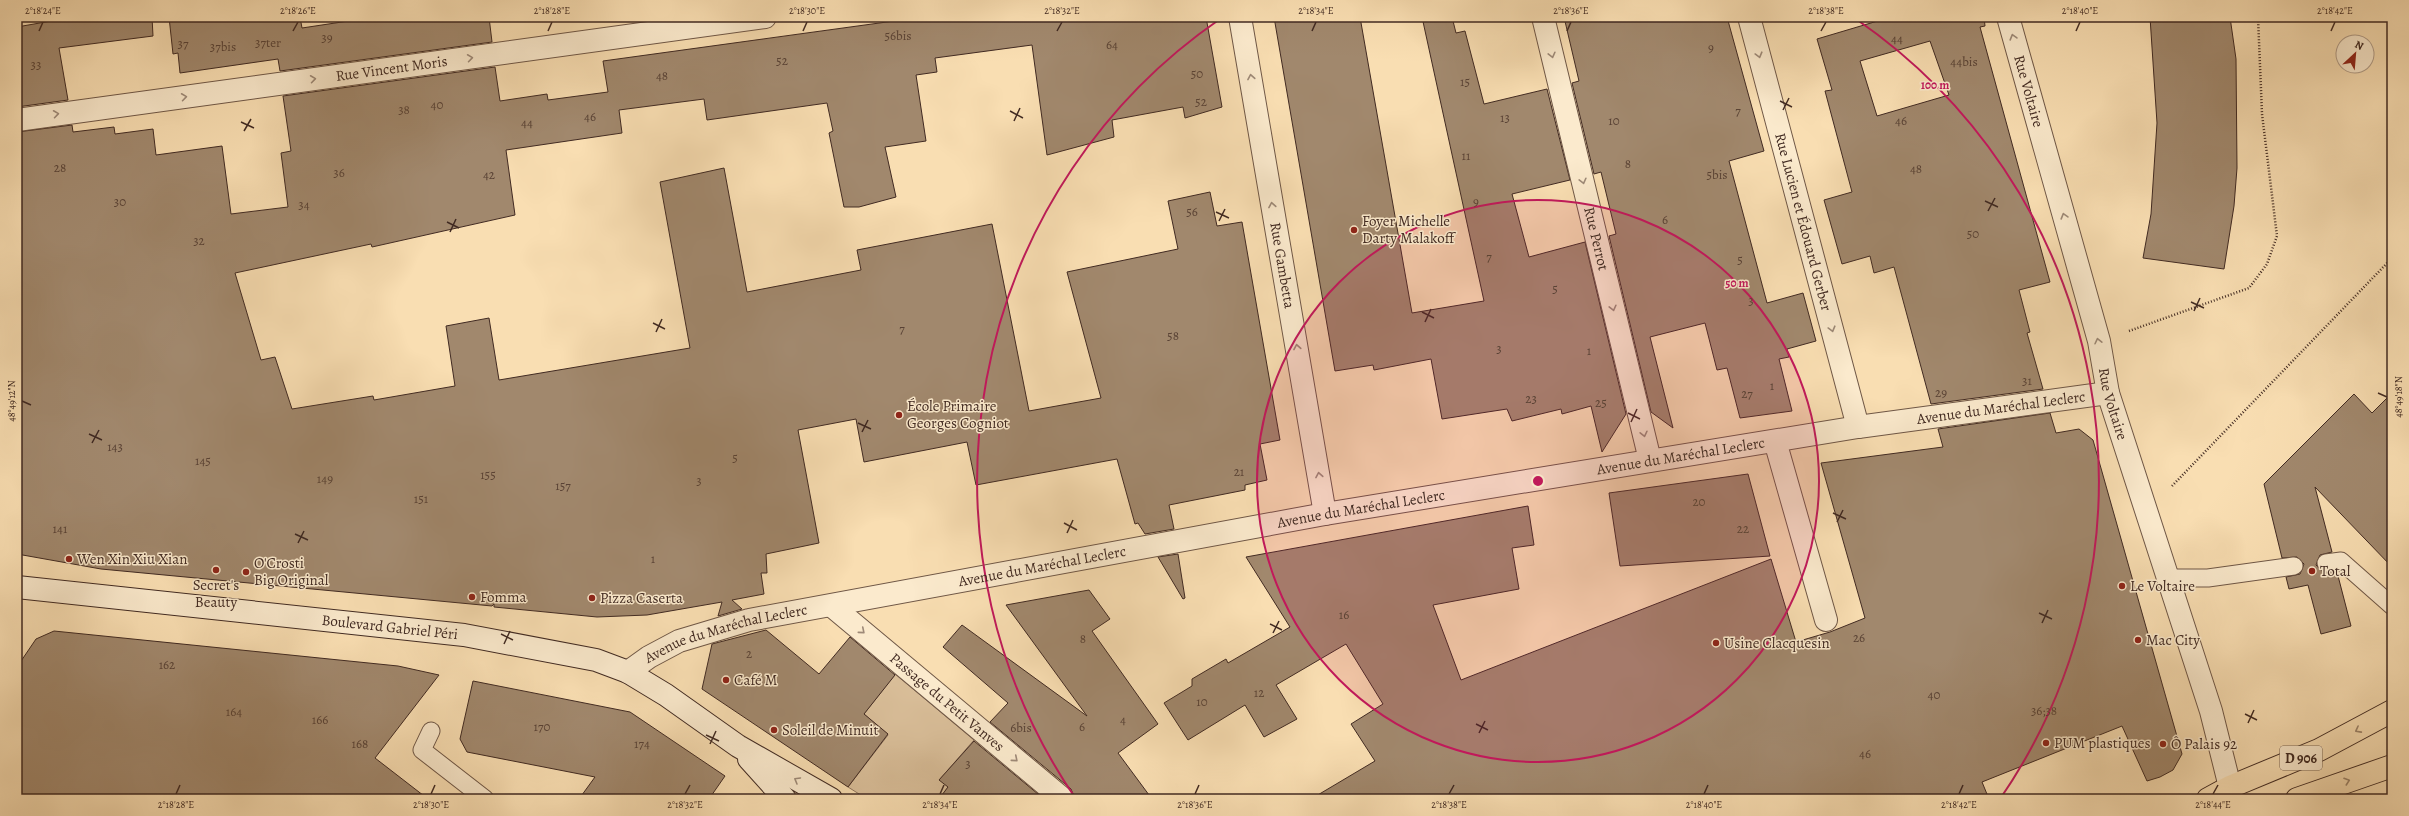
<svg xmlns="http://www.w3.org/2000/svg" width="2409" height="816" font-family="Alegreya,serif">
	<rect width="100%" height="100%" fill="#f9deb2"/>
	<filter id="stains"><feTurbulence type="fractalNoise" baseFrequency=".005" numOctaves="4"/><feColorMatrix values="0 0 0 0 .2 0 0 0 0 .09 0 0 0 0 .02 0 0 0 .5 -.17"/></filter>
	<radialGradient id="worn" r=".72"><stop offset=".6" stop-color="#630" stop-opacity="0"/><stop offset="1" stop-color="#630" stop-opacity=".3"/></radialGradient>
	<path fill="#dabf9a" stroke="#8e745e" d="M895,674l79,66 -34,39 8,8 -9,12h-72l-19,-12 40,-52 -24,-21z"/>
	<g fill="#a1886d" stroke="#412a22" fill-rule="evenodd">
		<path d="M50,17h102l1,19 -94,12 9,52 -51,7v-80l34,-6z"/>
		<path d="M169,17h131l2,11 73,-11h114l3,25 -212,29 -2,-12 -98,14 -2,-20 -5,1z"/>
		<path d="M923,17h283l16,90 -37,11 -2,-11 -71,13 2,17 -67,18 -15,-110 -97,13 2,14 -21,3 10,66 -41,6 11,50 -37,10h-15l-15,-74 4,-2 -6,-28 -120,17 -3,-21 -85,11 3,23 -116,17 9,65 -143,32 -1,-3 -136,29 26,87 14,-3 17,52 81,-13 1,4 81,-14 -9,-60 43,-8 10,62 191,-32 -30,-166 64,-14 23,124 114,-22 -4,-20 135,-26 37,187 72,-13 -34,-126 111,-23 -10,-48 42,-9 7,34 25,-4 38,218 -20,4 7,36 -22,5v5l-76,15 5,24 -29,5 -7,-11 -3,1 -18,-65 -141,26 -9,-43 -103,20 -8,-43 -58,11 21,113 -53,11 1,19h-6l3,21 -32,6 10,9 -24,7 4,-14 -75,13 -50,2 -103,-10v-3l-2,2 -391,-37 -84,-15v-422l55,-7 1,7 41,-5 1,7 38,-5 3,26 66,-9 9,68 57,-7 -7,-54 10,-2 -8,-55 212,-29 5,34 47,-7 1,6 60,-8 -5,-31z"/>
		<path d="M1274,17h86l52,296 72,-12 -62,-284h30l4,16 9,-2 19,73 63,-15 23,91 -58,14 17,63 56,-15 41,172 -24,38 -11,-46 -29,8 -1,-5 -49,12 -5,-12 -65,10 -11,-60 -57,11 -1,-5 -38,6z"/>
		<path d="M1564,17h163l37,134 -35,10 38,142 36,-10 13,48 -29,8 2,8 -10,2 13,52 -52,7 -13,-50 -10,2 -12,-47 -55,14 23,91 -22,-16 -42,-176 7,-2 -15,-62 -7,2 -22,-91 7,-2z"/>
		<path d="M1891,17h93l1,9 -5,1 70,255 -31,8 11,42 -3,1 16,56 -112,15 -37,-137 -20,6 -4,-17 -28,8 -18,-64 28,-8 -27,-101 7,-1 -15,-51zM1930,41l19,54 -72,21 -17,-55z"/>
		<path d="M2150,17h80l6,42 1,109 -3,38 -10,63 -81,-11 8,-44 6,-91z"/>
		<path d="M2392,393v174l-77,-80 17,65 -12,3 -4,10 7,7h14l14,54 -30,8 -13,-49 -19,4 -3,-12 14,-3 4,-10 -7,-7 -15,1 -18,-74 90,-90 18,19z"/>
		<path d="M2050,413l6,20 23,-4 14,11 89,314 -9,16 -13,7 -13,4 -25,-55 -140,56 7,17h-678l64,-38 -24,-37 32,-20 -37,-60 -70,41 21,34 -33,18 -19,-32 -57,35 -24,-37 28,-17v-7l34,-20 2,4 62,-36 -44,-70 282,-51 6,39 -22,3 7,41 -86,16 28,75 310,-121 25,83 34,-10 35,-14 -44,-155 122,-16 -5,-18z"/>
		<path d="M1748,474l22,82 -150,10 -11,-73z"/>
		<path d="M1178,554l7,44 -2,1 -25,-42z"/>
		<path d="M1089,590l21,29 -18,12 66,93 -40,29 34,46h-77l-4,-10 -81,-67 18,-19 -65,-56 19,-22 125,91 -81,-111z"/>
		<path d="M766,630l53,44 31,-37 45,38 -31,39 24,20 -40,53 -146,-98 10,-45z"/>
		<path d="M54,631l344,35 41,9 -64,83 53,41h-411v-132l19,-28z"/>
		<path d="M473,681l157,31 95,64 -16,23h-130l16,-22 -128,-25 -7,-13z"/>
		<path d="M974,741l70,58h-105l9,-12 -9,-7z"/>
	</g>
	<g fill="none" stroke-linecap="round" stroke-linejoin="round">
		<g stroke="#6f5746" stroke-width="19">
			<g id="service">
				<path d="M2326,563l15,-2 51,45"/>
				<path d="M2167,578h41l86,-12"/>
				<path d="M431,731l-9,19 63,49"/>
			</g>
		</g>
		<g stroke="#6f5746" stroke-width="24">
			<g id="minor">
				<path id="s1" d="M1240,17l85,497"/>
				<path id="s2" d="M1543,17l107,443"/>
				<path id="s3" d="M1749,17l109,410"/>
				<path id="s4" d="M2008,17l91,324 9,52 103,318 19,76"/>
				<path id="s5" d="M17,120l748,-103"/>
				<path d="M1775,441l51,179"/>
				<path id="s6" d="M832,606l231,193"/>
				<path id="s7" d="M628,672l21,-15 30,-16 70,-21 576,-106 533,-87 250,-34"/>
			</g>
		</g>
		<g stroke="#412a22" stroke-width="24">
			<g id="secondary">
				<path id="s8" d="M17,587l447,48 132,25 32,12 38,23 72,51 93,53"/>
				<path d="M749,759l36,40"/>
			</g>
		</g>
		<g stroke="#412a22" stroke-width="24">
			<g id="primary">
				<path d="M2208,799l22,-12 89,-37 73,-39"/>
				<path d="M2297,799l95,-33"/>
			</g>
		</g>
		<g stroke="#412a22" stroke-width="2.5" stroke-dasharray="1 2" stroke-linecap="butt">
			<path d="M2129,331l120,-43 18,-24 10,-28 -15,-122 -4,-97"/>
			<path d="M2172,486l220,-228"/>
		</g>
		<use href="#service" stroke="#fbeacd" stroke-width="17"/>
		<use href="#minor" stroke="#fbeacd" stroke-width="22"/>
		<use href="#secondary" stroke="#fbeacd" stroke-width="22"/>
		<use href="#primary" stroke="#f9deb2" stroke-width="22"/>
	</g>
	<defs><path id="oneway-chevron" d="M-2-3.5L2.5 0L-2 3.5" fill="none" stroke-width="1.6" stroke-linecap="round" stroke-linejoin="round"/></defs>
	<g stroke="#9e8a78">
		<use href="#oneway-chevron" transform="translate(2013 37) rotate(-106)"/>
		<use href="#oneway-chevron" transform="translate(1552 55) rotate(76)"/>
		<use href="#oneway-chevron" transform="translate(1759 55) rotate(75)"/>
		<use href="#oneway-chevron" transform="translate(470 58) rotate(-8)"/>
		<use href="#oneway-chevron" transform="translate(1251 77) rotate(-100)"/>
		<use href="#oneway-chevron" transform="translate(313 79) rotate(-8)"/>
		<use href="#oneway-chevron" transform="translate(184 97) rotate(-8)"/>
		<use href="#oneway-chevron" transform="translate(56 114) rotate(-8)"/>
		<use href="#oneway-chevron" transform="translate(1583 181) rotate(76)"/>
		<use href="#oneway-chevron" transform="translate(1272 205) rotate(-100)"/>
		<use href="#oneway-chevron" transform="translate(2064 216) rotate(-106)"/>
		<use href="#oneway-chevron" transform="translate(1613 308) rotate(76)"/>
		<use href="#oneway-chevron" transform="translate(1832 329) rotate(75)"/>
		<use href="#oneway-chevron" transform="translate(2098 341) rotate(-103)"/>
		<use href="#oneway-chevron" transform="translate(1297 347) rotate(-100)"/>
		<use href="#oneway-chevron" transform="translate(1644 434) rotate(77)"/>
		<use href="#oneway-chevron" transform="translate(1319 475) rotate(-100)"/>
		<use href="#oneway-chevron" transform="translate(862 631) rotate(40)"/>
		<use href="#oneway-chevron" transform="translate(1015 759) rotate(40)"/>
		<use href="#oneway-chevron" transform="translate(797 780) rotate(-150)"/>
	</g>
	<g stroke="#9d846a">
		<use href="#oneway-chevron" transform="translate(2358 730) rotate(152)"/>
		<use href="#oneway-chevron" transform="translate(2347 781) rotate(-19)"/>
	</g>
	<path fill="none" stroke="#412a22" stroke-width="1.5" d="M39,31l4,-9M293,31l5,-9M548,31l4,-9M803,31l4,-9M1057,31l5,-9M1312,31l4,-9M1567,31l4,-9M1821,31l5,-9M2076,31l4,-9M2331,31l4,-9M1780,101l12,6M1783,110l6,-12M1010,111l13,7M1014,121l6,-13M241,122l13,6M244,131l7,-12M1985,201l13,6M1988,211l7,-13M1216,212l13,6M1219,221l6,-12M447,222l12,6M450,232l6,-13M2191,302l13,6M2194,311l6,-13M1422,312l12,6M1425,322l6,-13M653,323l12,6M656,332l6,-13M2378,393l9,4M22,401l9,4M1628,413l12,6M1631,422l6,-13M858,423l13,6M862,432l6,-12M89,434l13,6M92,443l7,-13M1833,513l13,6M1837,522l6,-12M1064,523l13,7M1067,533l6,-13M295,534l13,6M298,543l6,-12M2039,613l13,6M2042,623l6,-13M1270,624l12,6M1273,633l6,-12M501,634l12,6M504,644l6,-13M2245,714l12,6M2248,723l6,-13M1476,724l12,6M1479,733l6,-12M706,735l13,6M710,744l6,-13M176,794l4,-9M431,794l4,-9M685,794l5,-9M940,794l4,-9M1195,794l4,-9M1449,794l5,-9M1704,794l4,-9M1959,794l4,-9M2213,794l5,-9"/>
	<circle cx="1538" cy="481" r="281" fill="#c2185b" fill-opacity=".12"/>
	<g fill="none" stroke="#c2185b" stroke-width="2">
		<circle cx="1538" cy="481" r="281"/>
		<path d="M1076 799A561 561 0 0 1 1220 19M1856 19A561 561 0 0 1 2000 799"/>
	</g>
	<g fill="#8f2418" stroke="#fbeacd" stroke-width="1.5">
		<circle cx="1354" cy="230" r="4"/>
		<circle cx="899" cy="415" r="4"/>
		<circle cx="69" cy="559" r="4"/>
		<circle cx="216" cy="570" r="4"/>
		<circle cx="2312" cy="571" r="4"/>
		<circle cx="246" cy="572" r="4"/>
		<circle cx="2122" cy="586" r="4"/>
		<circle cx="472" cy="597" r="4"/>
		<circle cx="592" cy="598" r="4"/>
		<circle cx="2138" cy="640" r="4"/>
		<circle cx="1716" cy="643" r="4"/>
		<circle cx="726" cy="680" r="4"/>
		<circle cx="774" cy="730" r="4"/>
		<circle cx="2046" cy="743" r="4"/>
		<circle cx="2163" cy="744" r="4"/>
	</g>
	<g text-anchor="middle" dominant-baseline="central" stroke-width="3" stroke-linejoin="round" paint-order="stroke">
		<g font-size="13" fill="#594235">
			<text x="898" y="35">56bis</text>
			<text x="327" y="37">39</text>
			<text x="1897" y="38">44</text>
			<text x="268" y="42">37ter</text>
			<text x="183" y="43">37</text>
			<text x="1112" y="44">64</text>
			<text x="223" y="46">37bis</text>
			<text x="1711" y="47">9</text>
			<text x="782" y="60">52</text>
			<text x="1964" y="61">44bis</text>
			<text x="36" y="64">33</text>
			<text x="1197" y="73">50</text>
			<text x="662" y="75">48</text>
			<text x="1465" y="81">15</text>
			<text x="1201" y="101">52</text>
			<text x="437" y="104">40</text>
			<text x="404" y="109">38</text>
			<text x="1738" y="110">7</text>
			<text x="590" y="116">46</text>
			<text x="1505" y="117">13</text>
			<text x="1614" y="120">10</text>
			<text x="1901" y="120">46</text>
			<text x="527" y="122">44</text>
			<text x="1466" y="155">11</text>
			<text x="1628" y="163">8</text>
			<text x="60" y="167">28</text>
			<text x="1916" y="168">48</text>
			<text x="339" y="172">36</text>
			<text x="489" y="174">42</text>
			<text x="1717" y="174">5bis</text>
			<text x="120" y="201">30</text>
			<text x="1476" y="201">9</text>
			<text x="304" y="204">34</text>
			<text x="1192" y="211">56</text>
			<text x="1665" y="219">6</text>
			<text x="1973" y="233">50</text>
			<text x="199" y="240">32</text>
			<text x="1489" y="256">7</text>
			<text x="1740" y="259">5</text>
			<text x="1555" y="288">5</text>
			<text x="1751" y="300">3</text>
			<text x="902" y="328">7</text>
			<text x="1173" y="335">58</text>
			<text x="1499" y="348">3</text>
			<text x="1589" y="350">1</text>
			<text x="2027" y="380">31</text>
			<text x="1772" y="385">1</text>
			<text x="1941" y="392">29</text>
			<text x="1747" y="393">27</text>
			<text x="1531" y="398">23</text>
			<text x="1601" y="402">25</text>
			<text x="115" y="446">143</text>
			<text x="735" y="457">5</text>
			<text x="203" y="460">145</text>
			<text x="1239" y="471">21</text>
			<text x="488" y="474">155</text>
			<text x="325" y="478">149</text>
			<text x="699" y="480">3</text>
			<text x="563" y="485">157</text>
			<text x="421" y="498">151</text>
			<text x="1699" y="501">20</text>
			<text x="60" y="528">141</text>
			<text x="1743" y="528">22</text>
			<text x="653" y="558">1</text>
			<text x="1344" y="614">16</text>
			<text x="1859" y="637">26</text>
			<text x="1083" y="638">8</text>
			<text x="749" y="653">2</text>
			<text x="167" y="664">162</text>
			<text x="1259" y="692">12</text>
			<text x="1934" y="694">40</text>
			<text x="1202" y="701">10</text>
			<text x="2044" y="710">36;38</text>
			<text x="234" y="711">164</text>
			<text x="320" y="719">166</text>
			<text x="1123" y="719">4</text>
			<text x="542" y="726">170</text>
			<text x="1082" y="726">6</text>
			<text x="1021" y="727">6bis</text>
			<text x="360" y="743">168</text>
			<text x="642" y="743">174</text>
			<text x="1865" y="753">46</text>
			<text x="968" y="763">3</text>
		</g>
		<rect fill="#fbeacd" stroke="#796455" stroke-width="1" x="2280" y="746" width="42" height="24" rx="3"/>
		<g font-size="14" font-weight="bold" fill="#412a22">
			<text x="2301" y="758">D 906</text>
		</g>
		<g font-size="15" fill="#412a22" stroke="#fbeacd">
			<text stroke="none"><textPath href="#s5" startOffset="378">Rue Vincent Moris</textPath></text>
			<text stroke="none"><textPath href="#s4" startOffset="77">Rue Voltaire</textPath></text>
			<text stroke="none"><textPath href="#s3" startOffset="212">Rue Lucien et Édouard Gerber</textPath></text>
			<text stroke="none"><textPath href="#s2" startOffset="228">Rue Perrot</textPath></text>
			<text stroke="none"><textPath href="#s1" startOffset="252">Rue Gambetta</textPath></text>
			<text stroke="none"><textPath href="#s4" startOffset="401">Rue Voltaire</textPath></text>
			<text stroke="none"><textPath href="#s7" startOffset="1403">Avenue du Maréchal Leclerc</textPath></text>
			<text stroke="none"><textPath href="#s7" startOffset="1079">Avenue du Maréchal Leclerc</textPath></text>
			<text stroke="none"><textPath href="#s7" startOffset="755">Avenue du Maréchal Leclerc</textPath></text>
			<text stroke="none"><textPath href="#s7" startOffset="431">Avenue du Maréchal Leclerc</textPath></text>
			<text stroke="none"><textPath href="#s8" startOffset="375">Boulevard Gabriel Péri</textPath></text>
			<text stroke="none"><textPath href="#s7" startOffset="107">Avenue du Maréchal Leclerc</textPath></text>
			<text stroke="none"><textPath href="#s6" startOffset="150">Passage du Petit Vanves</textPath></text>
		</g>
		<g font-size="15" fill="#412a22" stroke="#fbeacd" text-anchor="start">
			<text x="1362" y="221">Foyer Michelle<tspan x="1362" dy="17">Darty Malakoff</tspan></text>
			<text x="907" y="406">École Primaire<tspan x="907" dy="17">Georges Cogniot</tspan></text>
			<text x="77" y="559">Wen Xin Xiu Xian</text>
			<text x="254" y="563">O'Crosti<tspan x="254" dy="17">Big Original</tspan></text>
			<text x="2320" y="571">Total</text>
			<text x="216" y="585" text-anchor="middle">Secret's<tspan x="216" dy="17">Beauty</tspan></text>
			<text x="2130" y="586">Le Voltaire</text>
			<text x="480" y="597">Fomma</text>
			<text x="600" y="598">Pizza Caserta</text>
			<text x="2146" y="640">Mac City</text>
			<text x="1724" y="643">Usine Clacquesin</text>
			<text x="734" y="680">Café M</text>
			<text x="782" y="730">Soleil de Minuit</text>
			<text x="2054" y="743">PUM plastiques</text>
			<text x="2171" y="744">Ô Palais 92</text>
		</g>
	</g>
	<circle cx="1538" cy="481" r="6" fill="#c2185b" stroke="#fbeacd" stroke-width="2"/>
	<g font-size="12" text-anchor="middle" font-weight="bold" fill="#c2185b" stroke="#fbeacd" stroke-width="3" stroke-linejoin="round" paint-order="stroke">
		<text x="1935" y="89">100 m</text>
		<text x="1737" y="287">50 m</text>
	</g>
	<rect width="2409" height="816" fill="none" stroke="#f9deb2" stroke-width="44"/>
	<g transform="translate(2355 54) rotate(26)"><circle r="19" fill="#fbeacd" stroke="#b19d89"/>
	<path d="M0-3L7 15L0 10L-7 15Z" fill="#8f2418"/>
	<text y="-6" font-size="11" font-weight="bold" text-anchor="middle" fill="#412a22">N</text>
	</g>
	<rect x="22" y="22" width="2365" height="772" fill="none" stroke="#412a22" stroke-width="1.5"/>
	<g font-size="10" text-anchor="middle" fill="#412a22">
		<text x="43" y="14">2°18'24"E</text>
		<text x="298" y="14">2°18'26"E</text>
		<text x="552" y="14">2°18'28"E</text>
		<text x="807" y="14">2°18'30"E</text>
		<text x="1062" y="14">2°18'32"E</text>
		<text x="1316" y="14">2°18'34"E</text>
		<text x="1571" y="14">2°18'36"E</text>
		<text x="1826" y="14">2°18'38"E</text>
		<text x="2080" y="14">2°18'40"E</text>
		<text x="2335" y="14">2°18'42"E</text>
		<text transform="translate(2398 397) rotate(-90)" y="4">48°49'18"N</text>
		<text transform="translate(11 401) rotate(-90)" y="4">48°49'12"N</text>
		<text x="176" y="808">2°18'28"E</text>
		<text x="431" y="808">2°18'30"E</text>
		<text x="685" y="808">2°18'32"E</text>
		<text x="940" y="808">2°18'34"E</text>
		<text x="1195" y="808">2°18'36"E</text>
		<text x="1449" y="808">2°18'38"E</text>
		<text x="1704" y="808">2°18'40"E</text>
		<text x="1959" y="808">2°18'42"E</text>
		<text x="2213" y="808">2°18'44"E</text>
	</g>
	<rect width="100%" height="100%" filter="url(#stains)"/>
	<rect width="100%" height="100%" fill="url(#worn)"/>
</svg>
